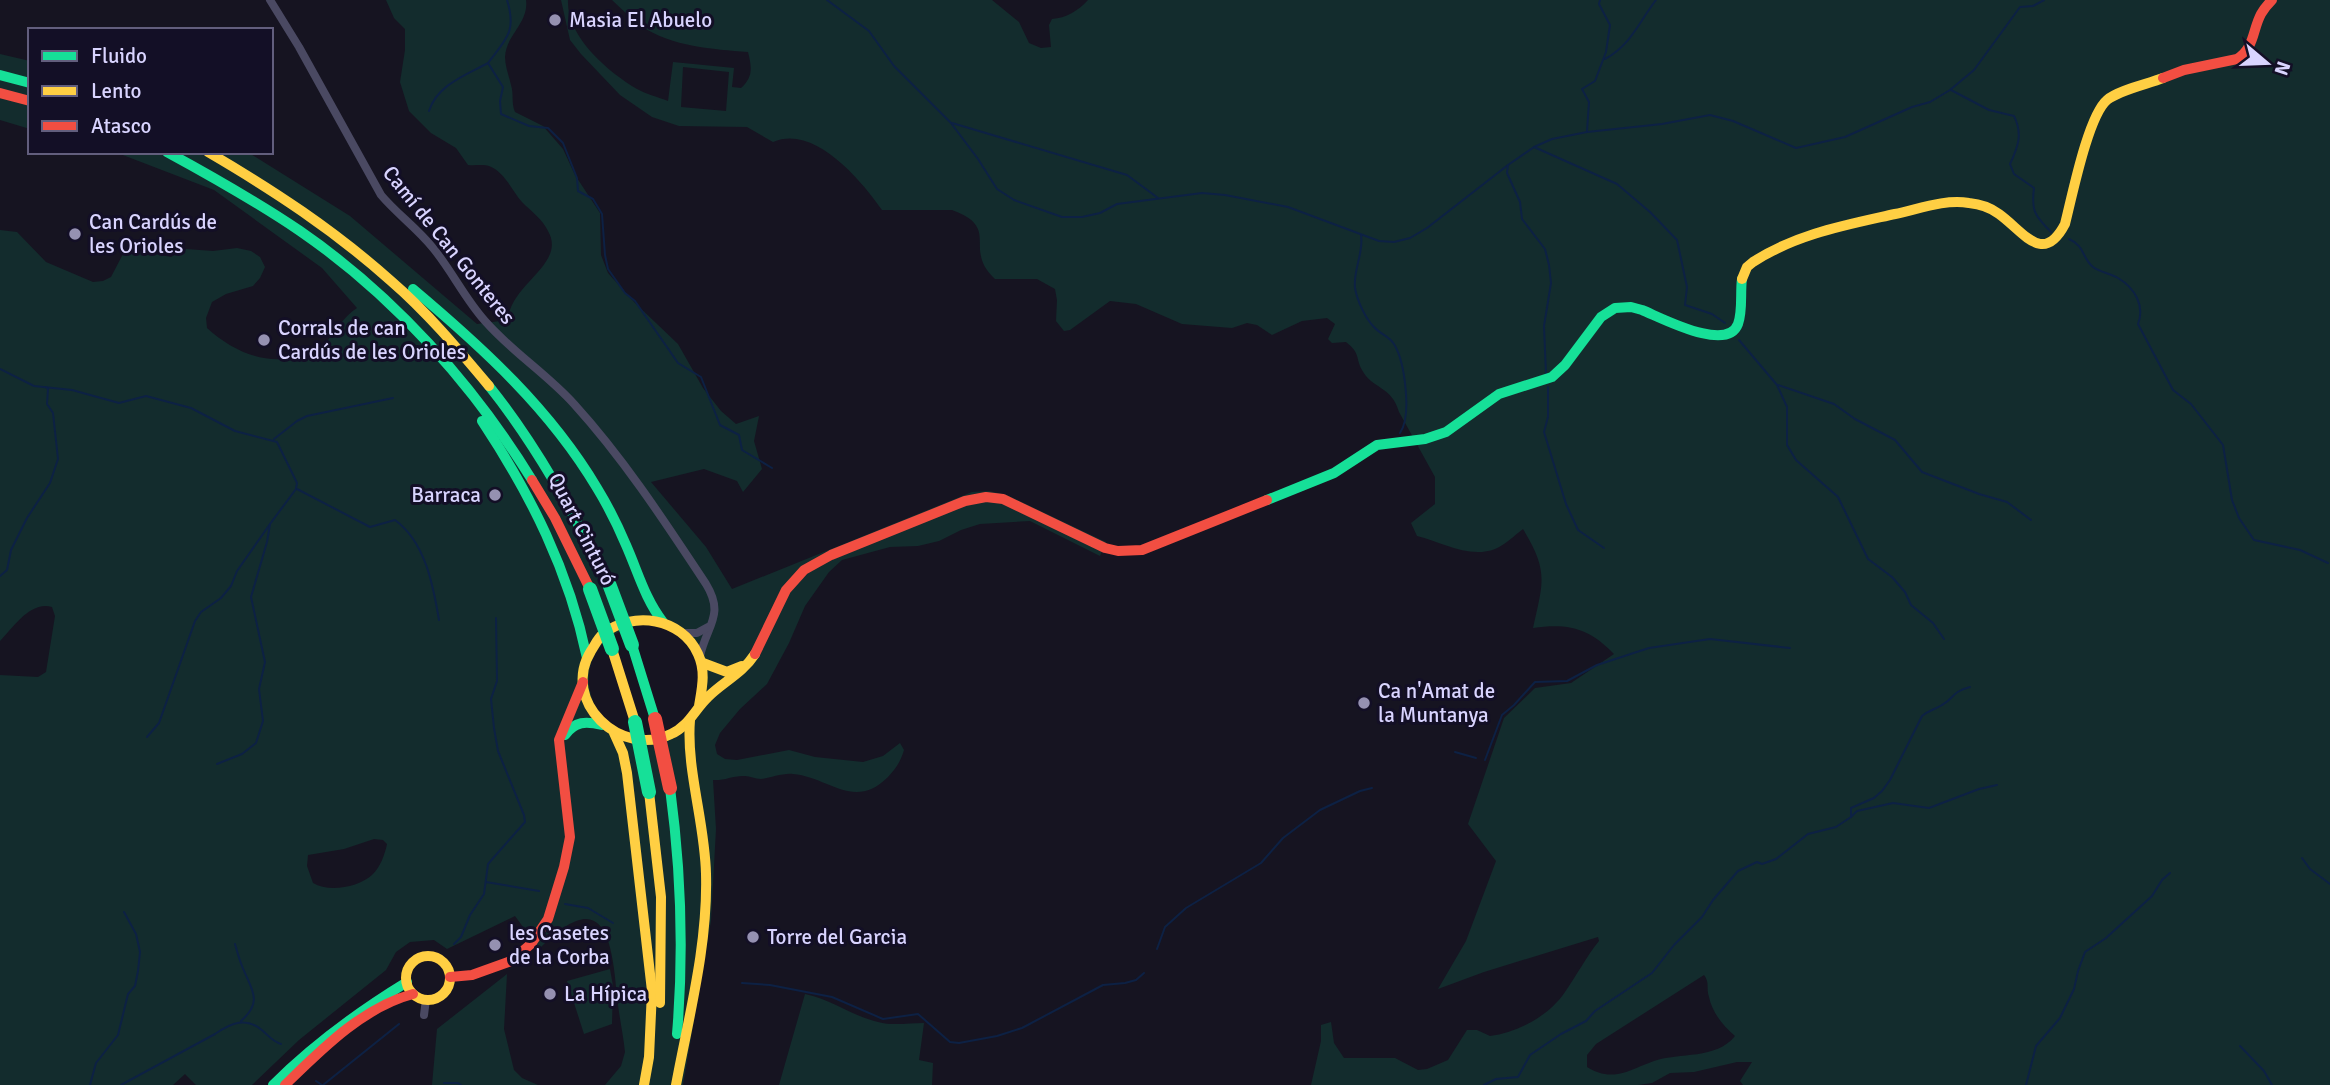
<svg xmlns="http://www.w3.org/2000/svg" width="2330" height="1085" font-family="Signika,sans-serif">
	<rect width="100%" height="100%" fill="#161421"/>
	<g fill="#132c2d" fill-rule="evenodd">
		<path d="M386,0h140c3,23 -20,35 -21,57 0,9 4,19 6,28 3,10 0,17 4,27l28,14 20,23 12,26 25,38 1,42 7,18 27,30 43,41 25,44 18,23 15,13 23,-8 -5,25 8,28 -19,23 -6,-11 -33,-12 -53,13 55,65 26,42 240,-97 17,-1 18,4 99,47 -6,14 -70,-35 -50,3 -19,6 -22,11 -21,5 -28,1 -48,13 -13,12 -24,34 -16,37 -22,41 -27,25 -20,24 -5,12 2,9 8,5 12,1 52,-10 26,7 48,5 20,-6 17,-13 4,7c-4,13 -8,18 -16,27 -34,34 -59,0 -95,-3 -11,-1 -22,4 -32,5 -6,0 -11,-3 -16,-3 -11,-1 -21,5 -32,4l3,49 -5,92 -28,164h-78l16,-19 4,-14c-2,-19 -6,-36 -8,-55 -5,-61 -14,-113 -78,-48l-24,-33 -68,33 -13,-9 -24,2 -14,10 -10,18 -87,70 -47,45h-56l-11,-11 -12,11h-173v-410l38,2 8,-5 9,-56 -3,-9c-22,-6 -38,20 -52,34v-411l17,2 29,30 47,20 10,-1 8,-4 12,-23 7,-5 41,8 15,-8 27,2 24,-3 14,3 9,6 5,10 -5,11 -7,8 -27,8 -14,8 -6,16 1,10c24,22 56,37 88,29 11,-2 21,-5 29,-13 12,-11 18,-27 33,-36l-35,-40 -108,-78 -99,-38 134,1 101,63 127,108 31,-4c2,-36 59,-56 40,-89 -5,-11 -17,-20 -26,-29 -10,-11 -17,-30 -33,-36 -6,-2 -14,0 -21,-1l-12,-17 -25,-15 -22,-22 -9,-29 5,-32v-21l-11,-11zM647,624c8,2 18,3 25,8 25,15 34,49 21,75 -7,13 -19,22 -33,26 -73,22 -109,-97 -13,-109zM374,839l9,1 4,4c-2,10 -7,24 -15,31 -13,12 -43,18 -59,8l-6,-17 1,-11 36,-6z"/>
		<path d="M561,0h7c-2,36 40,72 69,89 9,5 21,8 31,12l5,-39 61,6 -2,19 9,1c12,-11 11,-20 7,-36 -36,-3 -75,-5 -107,-26 -10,-7 -19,-17 -29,-26h380l27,22 10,21 12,5 10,-1 -2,-22 3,-6c14,-1 26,-8 36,-19h1242v1085h-587l-3,-4 12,-19h-15l-43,10 -24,1 -18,10 -14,2h-327l10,-44v-16l10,-3 3,21 10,15h51l23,12 9,-1 21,-9 19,-30h10l13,6c28,-4 59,-20 75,-44 12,-17 21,-35 34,-51l-1,-4 -114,35 -46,17 28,-48 30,-80 -28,-37 36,-106 31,-30 36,-5 43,-29c-25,-26 -46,-31 -81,-26 10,-46 16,-56 -10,-99 -8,6 -18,16 -28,20 -26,10 -53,-7 -78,-13l-6,-13 24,-19v-27l-36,-65c-7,-26 -27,-23 -37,-42 -7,-13 -1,-16 -16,-28l-14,1 -4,-4 7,-15 -8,-6 -25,3 -30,14 -15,-10 -10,-2 -15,5 -50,-4 -46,-20 -26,-3 -40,29 -6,1 -8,-10 1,-21 -2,-11 -18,-10h-42c-33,-30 7,-51 -43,-69h-70c-21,-30 -68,-86 -109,-68l-26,-15 -68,-1 -27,-9 -32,-22 -39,-41 -11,-14zM683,67l46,5 -3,39 -45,-4zM1704,975c6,8 2,13 5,22 3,15 14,29 26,39 -19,24 -55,16 -81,25 -12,4 -24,11 -36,13 -12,2 -21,-1 -31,-7v-12l9,-11z"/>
		<path d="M0,54l30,7v68l-30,-9z"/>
		<path d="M610,969l3,17 -1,38 -28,10 -17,-53z"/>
		<path d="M507,974l-3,55 10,41 8,8 16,7h-106l5,-56z"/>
		<path d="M805,994c26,5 47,22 73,28 14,4 31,1 46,1l-5,37 14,3 -1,22h-153z"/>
	</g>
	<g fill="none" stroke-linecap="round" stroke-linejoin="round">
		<g stroke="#0d2144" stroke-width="2">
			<path d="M507,0c10,32 -1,39 -19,63l15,24 -3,14 1,13 28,12 19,2 15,15 14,35 1,13 15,8 9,15 3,41 3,14 17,24 10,8 43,62 23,14 19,48 19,10 3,15 30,18"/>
			<path d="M827,0l42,31 25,35 57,57 27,36 19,30 17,11 48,17h20l18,-4 17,-9 85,-11 23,2 63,12 91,34 15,1 16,-4 17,-10 81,-63 26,-18 18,-8 35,-7 75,-8 48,-9 23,6 63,27 49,-11 67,-30 18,-5 20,-12 24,-20 46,-63 13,-1 11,-6"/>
			<path d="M1605,59c26,-14 34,-37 51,-59"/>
			<path d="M1951,90l38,20 25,6c9,18 4,31 -4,48l4,10 20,14c-3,23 1,28 17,44"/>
			<path d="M429,111c8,-26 37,-36 59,-48"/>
			<path d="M952,123l175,52 31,23"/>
			<path d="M1587,131l2,-29 -7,-13 13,-8 11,-29 4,-27 -11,-21 1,-4"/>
			<path d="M1534,147l83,37 33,28 27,28 10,47 -2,18 27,9 13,9"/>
			<path d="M1508,165l-1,8 13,29 2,17 23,30 4,16 2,18 -7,43 2,48"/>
			<path d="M1361,235c3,17 -8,35 -6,53 2,12 10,30 19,39 6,7 15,9 20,17 11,18 18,72 6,89"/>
			<path d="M2069,239c16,7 13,19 24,28 8,6 17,6 25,11 17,10 27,28 20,46l35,66 18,14 32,41 9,55 7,18 15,22 46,10 28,13"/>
			<path d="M1739,340l38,45 10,22v38l9,15 42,37 30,62 24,18 13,15 6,13 22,18 11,16"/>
			<path d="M0,369l34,17 38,4 47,13 27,-7 45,12 44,23 42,11 20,41 -1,5"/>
			<path d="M1778,385l56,19 21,15 40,21 27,32 57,22 28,8 24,18"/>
			<path d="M1548,387v30l-4,15 22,72 12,26 26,18"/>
			<path d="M274,439l23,-18 10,-5 86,-18"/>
			<path d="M297,489l73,38 25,-7c30,22 38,64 44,100"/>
			<path d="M0,576l7,-6 4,-20 16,-32 23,-35 8,-24 -5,-46 -6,-9 1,-15 -2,-2"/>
			<path d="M147,737l12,-14 36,-102 6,-9 20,-14 10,-12 6,-15 33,-47"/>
			<path d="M1455,752l21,6"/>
			<path d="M1485,760l17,-45 12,-10 21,-23 32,-1 30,-16 52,-17 61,-9 80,9"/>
			<path d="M217,764l25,-10 14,-11 7,-22 -4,-32 6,-27 -14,-65 16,-55 3,-18 26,-35"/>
			<path d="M1851,817l6,-6 36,-8 36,5 50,-19 18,-4"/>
			<path d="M2302,858l8,11 20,15"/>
			<path d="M486,882l53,9"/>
			<path d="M565,904l23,4 25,15"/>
			<path d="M235,944c2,7 4,15 7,22 9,23 22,35 -1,55"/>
			<path d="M454,944l7,-7 9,-22 14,-21 4,-30 37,-42 -1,-7 -26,-64 -4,-23 -3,-29 6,-18 -1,-63"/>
			<path d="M1157,949l8,-22 21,-19 75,-45 22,-25 37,-28 40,-19 12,-3"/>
			<path d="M742,983l28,2 62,12 51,22 35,-5 32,28 9,1 38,-7 25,-8 81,-43 22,-2 11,-3 8,-7"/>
			<path d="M2240,1046l24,25 8,14"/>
			<path d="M316,1081l6,4"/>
			<path d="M444,1083h14l3,2"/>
			<path d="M90,1085l6,-22 22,-28 10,-41 7,-8 3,-15 2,-19 -4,-18 -12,-22"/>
			<path d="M121,1085l94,-51c16,-11 31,-18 48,-3 7,6 9,10 18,13"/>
			<path d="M323,1085l76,-61"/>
			<path d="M1484,1085l12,-6 22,-2 12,-22 31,-21 25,-13 9,-10 57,-38 22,-28 28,-28 11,-17 25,-29 19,-9 5,2 14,-5 32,-25 28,-7 15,-10v-9l23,-10 8,-7 8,-11 32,-64c7,-6 12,-6 20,-11 13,-7 9,-13 28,-18"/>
			<path d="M2026,1085l10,-39 24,-28 14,-29 4,-18 7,-19 21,-14 46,-42 10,-16 8,-7"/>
		</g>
		<g stroke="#4a4962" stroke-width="8">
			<path d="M270,0l29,47 82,148c16,19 36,33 52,53 19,23 32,51 52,73 27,31 62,53 89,83 50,55 91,118 132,180 19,31 1,41 -6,72"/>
			<path d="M684,633h13l11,-6"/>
			<path d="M424,1015l2,-16"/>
		</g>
		<g stroke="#16e098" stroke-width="10">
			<path d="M0,75l30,8"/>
			<path d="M167,152c46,25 90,50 133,79 93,64 173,153 232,249"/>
			<path d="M413,289c70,59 137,120 184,199 11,18 21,38 29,57 12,27 19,54 37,77"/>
			<path d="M489,386c48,60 84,127 119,195"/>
			<path d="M482,421c49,74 87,150 105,237"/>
			<path d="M1267,500l67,-27 43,-28 48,-6 21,-7 53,-38 53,-17 13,-12 36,-48 14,-9 16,-1 11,3c20,8 85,43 96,14 5,-14 2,-31 4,-45"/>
			<path d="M632,645l23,74"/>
			<path d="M565,735c10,-14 21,-14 37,-10"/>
			<path d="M670,788c11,82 14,163 7,246"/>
			<path d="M273,1085c40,-40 85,-73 134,-103"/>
		</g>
		<g stroke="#ffcf43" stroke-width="10">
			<path d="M208,152c65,38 126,78 183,129 36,31 67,68 98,105"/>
			<path d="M1742,279l5,-12 6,-5c43,-28 93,-37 142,-48 24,-5 49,-15 74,-11 11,1 22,5 30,11 25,18 44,52 66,10 7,-27 23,-108 42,-124 12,-10 41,-16 56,-22"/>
			<path d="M612,649l23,73"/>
			<path d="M703,663l24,9 15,-6"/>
			<path d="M699,706c3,-18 7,-35 -1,-52 -16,-36 -65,-44 -95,-20 -5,4 -8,11 -12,17 -31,50 30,108 80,83 18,-8 24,-25 37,-37 16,-16 34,-23 47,-43"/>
			<path d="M614,733l9,20 4,20 25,218 -3,66 -5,28"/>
			<path d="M649,792l12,105 -1,106"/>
			<circle cx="428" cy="978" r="22"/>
			<path d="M676,1085c13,-70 32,-140 30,-211 -1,-51 -20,-105 -16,-154"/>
		</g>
		<g stroke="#f24e42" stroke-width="10">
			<path d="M2163,78l21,-8 53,-11c18,-12 15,-28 24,-45 3,-5 7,-10 11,-14"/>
			<path d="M0,93l30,8"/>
			<path d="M532,480l23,38 35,71"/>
			<path d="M755,654l31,-64 18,-20 27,-15 134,-54 21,-4 17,2 102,49 13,3 24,-1 125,-50"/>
			<path d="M450,977l22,-2 39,-14 20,-17 17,-25 16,-52 6,-30 -11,-97 24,-58"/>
			<path d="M285,1085c36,-35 78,-78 128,-91"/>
		</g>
		<g stroke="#16e098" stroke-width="14">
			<path d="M608,581l24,64"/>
			<path d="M590,589l22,60"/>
			<path d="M635,722l14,70"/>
		</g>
		<path stroke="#f24e42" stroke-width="14" d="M655,719l15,69"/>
	</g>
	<g fill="#9591b1" stroke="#130f26" stroke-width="2.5">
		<circle cx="555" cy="20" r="7"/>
		<circle cx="75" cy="234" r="7"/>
		<circle cx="264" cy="340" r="7"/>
		<circle cx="495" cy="495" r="7"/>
		<circle cx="1364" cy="703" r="7"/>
		<circle cx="753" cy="937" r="7"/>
		<circle cx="495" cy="945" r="7"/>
		<circle cx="550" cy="994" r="7"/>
	</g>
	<g text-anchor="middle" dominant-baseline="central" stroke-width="6" stroke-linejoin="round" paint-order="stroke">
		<g font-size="21" fill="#d9d4ff" stroke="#130f26" text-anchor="start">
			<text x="569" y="20">Masia El Abuelo</text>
			<text x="89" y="222">Can Cardús de<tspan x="89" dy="24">les Orioles</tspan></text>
			<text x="278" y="328">Corrals de can<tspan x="278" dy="24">Cardús de les Orioles</tspan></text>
			<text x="481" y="495" text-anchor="end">Barraca</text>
			<text x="1378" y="691">Ca n'Amat de<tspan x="1378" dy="24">la Muntanya</tspan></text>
			<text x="509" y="933">les Casetes<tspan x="509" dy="24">de la Corba</tspan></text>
			<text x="767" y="937">Torre del Garcia</text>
			<text x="564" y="994">La Hípica</text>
		</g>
		<g font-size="21" fill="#d9d4ff" stroke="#130f26">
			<text transform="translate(449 245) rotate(51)">Camí de Can Gonteres</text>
			<text transform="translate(582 529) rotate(63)">Quart Cinturó</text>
		</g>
	</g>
	<rect x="28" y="28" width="245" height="126" fill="#130f26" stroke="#625e7d" stroke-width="2"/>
	<rect x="42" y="51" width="35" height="10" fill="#16e098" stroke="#625e7d" stroke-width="2"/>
	<text x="91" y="63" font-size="21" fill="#d9d4ff">Fluido</text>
	<rect x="42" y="86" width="35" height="10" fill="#ffcf43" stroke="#625e7d" stroke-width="2"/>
	<text x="91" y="98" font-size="21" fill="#d9d4ff">Lento</text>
	<rect x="42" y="121" width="35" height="10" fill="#f24e42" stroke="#625e7d" stroke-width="2"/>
	<text x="91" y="133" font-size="21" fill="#d9d4ff">Atasco</text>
	<g transform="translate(2267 63) rotate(109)" stroke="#130f26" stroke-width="5" paint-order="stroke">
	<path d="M0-5L12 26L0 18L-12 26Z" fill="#d9d4ff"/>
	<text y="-10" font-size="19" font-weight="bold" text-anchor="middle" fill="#d9d4ff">N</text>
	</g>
</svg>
